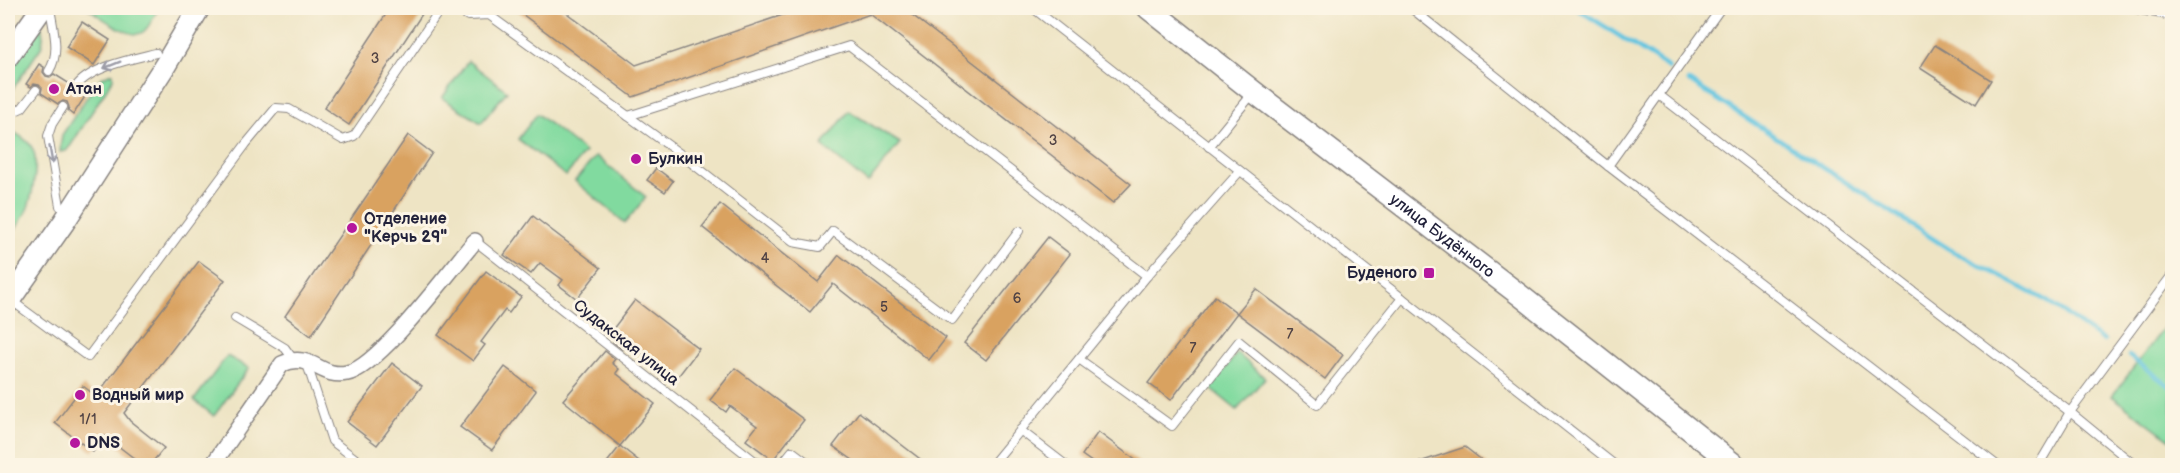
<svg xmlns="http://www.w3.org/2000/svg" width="2180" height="473" font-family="'Balsamiq Sans',sans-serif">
	<rect width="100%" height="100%" fill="#fcf5e5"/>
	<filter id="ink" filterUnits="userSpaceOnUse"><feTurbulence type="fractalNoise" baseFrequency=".0167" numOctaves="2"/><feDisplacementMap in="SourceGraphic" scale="12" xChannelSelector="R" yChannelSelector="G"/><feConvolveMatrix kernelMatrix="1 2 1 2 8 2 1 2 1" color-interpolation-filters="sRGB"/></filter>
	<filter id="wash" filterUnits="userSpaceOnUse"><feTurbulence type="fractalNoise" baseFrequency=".008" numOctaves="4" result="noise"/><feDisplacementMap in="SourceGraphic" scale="24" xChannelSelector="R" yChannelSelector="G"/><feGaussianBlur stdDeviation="1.35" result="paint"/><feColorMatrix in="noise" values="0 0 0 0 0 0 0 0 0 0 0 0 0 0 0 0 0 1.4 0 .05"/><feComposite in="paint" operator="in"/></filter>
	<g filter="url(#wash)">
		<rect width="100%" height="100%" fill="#eee4c4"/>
		<g fill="#81da9f" stroke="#527e6d" stroke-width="1.5">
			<path d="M88,8h71c-5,7 -9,19 -16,24 -11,9 -47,-18 -55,-24z"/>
			<path d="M41,26l2,10 -1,10 -34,50v-26l28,-42z"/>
			<path d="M468,61l39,30 -26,32 -39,-25z"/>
			<path d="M111,73l2,1v5l-42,66 -5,6 -6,1 2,-17 33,-50 6,-7z"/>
			<path d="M849,111l51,32 -32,40 -46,-37z"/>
			<path d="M537,114l48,38 -19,24 -48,-37z"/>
			<path d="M8,129c9,5 21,11 25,21 6,13 -1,51 -8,64 -5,9 -12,18 -17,27z"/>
			<path d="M596,156l50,41 -21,26 -50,-42z"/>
			<path d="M2172,317v124l-60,-45z"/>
			<path d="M1237,353l28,25 -28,32 -27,-22z"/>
			<path d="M227,356l22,12 -35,48 -20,-16z"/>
		</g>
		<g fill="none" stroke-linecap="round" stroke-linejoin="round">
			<g stroke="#62c5e0" stroke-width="4.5">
				<path d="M1576,8l93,60"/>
				<path d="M1689,81l260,168 98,52 57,40"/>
				<path d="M2129,356l43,32"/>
			</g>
		</g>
		<g id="blocks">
			<g fill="#d9a261">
				<path d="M390,8h36l-77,117 -25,-17z"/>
				<path d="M514,8h46l76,57 167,-57h100l228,176 -18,19 -243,-189 -237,83z"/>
				<path d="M82,22l28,18 -16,25 -28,-18z"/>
				<path d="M1935,45l56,35 -15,24 -56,-36z"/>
				<path d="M39,64l5,3 -1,5 3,4 4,1 4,-3 16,10 -1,5 2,4 5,1 4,-3 6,4 -13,20 -5,-4 1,-4 -2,-5 -4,-1 -5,3 -17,-11 1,-5 -3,-3 -5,-1 -3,3 -5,-3z"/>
				<path d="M408,135l24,18 -121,183 -26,-20z"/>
				<path d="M656,168l17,13 -8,11 -18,-12z"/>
				<path d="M720,204l98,78 21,-27 107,83 -17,22 -96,-76 -23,28 -108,-85z"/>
				<path d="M533,216l68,52 -24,31 -18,-14 4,-5 -23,-17 -9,11 -27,-19z"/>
				<path d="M1048,237l22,17 -84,106 -22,-17z"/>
				<path d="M199,261l26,19 -101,133 6,8 34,27 -14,17h-7l-38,-29 -12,16 -38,-29 28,-37 13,10z"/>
				<path d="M486,271l35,26 -12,16 -4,-3 -24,32 4,3 -12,16 -35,-26z"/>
				<path d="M1256,289l87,66 -18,24 -88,-66z"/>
				<path d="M1215,296l22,17 -66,87 -23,-17z"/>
				<path d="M635,300l64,49 -26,34 -16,-12 3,-4 -32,-25 -6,7 -9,-7 3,-3 -7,-5z"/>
				<path d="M605,351l10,8 -3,4 7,6 -3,4 39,31 -35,42 -57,-46z"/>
				<path d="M392,363l30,23 -45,59 -30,-23z"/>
				<path d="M505,367l31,24 -44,59 -32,-23z"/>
				<path d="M735,368l69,52 -31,40 -27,-20 11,-14 -27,-20 -4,6 -16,-12z"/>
				<path d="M859,412l69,53h-68l-27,-19z"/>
				<path d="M1098,432l44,33h-46l-14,-10z"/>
				<path d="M620,446l24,19h-39z"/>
				<path d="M1465,447l23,18h-70l-1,-2z"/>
			</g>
		</g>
	</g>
	<g filter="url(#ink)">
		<use href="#blocks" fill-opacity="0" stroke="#888380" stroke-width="1.5"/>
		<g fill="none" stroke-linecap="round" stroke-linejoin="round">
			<g stroke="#888380" stroke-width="10">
				<g id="lane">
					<path d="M455,8l13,8 21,-1 190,138 114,89 27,5 13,-16 119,89 67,-89"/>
					<path d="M1033,8l583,458"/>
					<path d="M1411,8l197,158 390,300"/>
					<path d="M2131,8l41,8"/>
					<path d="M49,71c12,-19 4,-42 1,-63"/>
					<path d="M75,88c14,-21 57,-29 81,-35"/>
					<path d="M1659,95l411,317 66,54"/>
					<path d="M8,114l14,-6 14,-18"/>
					<path d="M628,116l221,-70 298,230"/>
					<path d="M1209,147l44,-54"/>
					<path d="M1608,166l113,-158"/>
					<path d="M60,206l-12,-70 4,-12 11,-17"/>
					<path d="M475,241l286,225"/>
					<path d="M12,301l76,56 158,-213 30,-36 13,1 54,31 11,-4 87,-128"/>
					<path d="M235,318l50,30 8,11"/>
					<path d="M1079,359l93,67 67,-85 78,64 85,-107"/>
					<path d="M306,361l26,80 33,25"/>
					<path d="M1020,430l47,36"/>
					<path d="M780,466l12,-15 20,15"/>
					<path d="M991,466l156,-190 93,-105"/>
					<path d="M2038,466l32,-54 102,-137"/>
				</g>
			</g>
			<g stroke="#888380" stroke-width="18">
				<path id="street" d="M212,466l70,-102c30,-13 38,15 65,9 31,-5 104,-104 128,-132"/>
			</g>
			<g stroke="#888380" stroke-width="24">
				<g id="secondary">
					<path id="s1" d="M1148,8l106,84 267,204 215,170"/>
					<path d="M8,56l34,-48"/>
					<path d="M8,302l56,-80 102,-158 33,-56"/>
				</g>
			</g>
			<use href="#lane" stroke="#fff" stroke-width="8"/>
			<use href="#street" stroke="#fff" stroke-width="15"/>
			<use href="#secondary" stroke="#fff" stroke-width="21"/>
		</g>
		<defs><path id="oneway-shaft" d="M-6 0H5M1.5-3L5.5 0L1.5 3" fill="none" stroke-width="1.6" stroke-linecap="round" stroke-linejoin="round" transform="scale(1.5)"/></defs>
		<g stroke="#9c9ca7">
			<use href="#oneway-shaft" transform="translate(112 65) rotate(158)"/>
			<use href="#oneway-shaft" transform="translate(51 155) rotate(80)"/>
		</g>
	</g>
	<g fill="#b5179e" stroke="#fcf5e5" stroke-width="2">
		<circle cx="54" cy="89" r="6"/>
		<circle cx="636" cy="159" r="6"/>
		<circle cx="352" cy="228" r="6"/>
		<rect x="1423" y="267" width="12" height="12" rx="3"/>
		<circle cx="80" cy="395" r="6"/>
		<circle cx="75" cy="443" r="6"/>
	</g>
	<g text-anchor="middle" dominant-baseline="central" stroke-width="6" stroke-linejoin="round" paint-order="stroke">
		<g font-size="14" fill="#504244">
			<text x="375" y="58">3</text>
			<text x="1053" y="140">3</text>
			<text x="765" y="258">4</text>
			<text x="1017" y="298">6</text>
			<text x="884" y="307">5</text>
			<text x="1290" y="334">7</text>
			<text x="1193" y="348">7</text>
			<text x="88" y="419">1/1</text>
		</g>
		<g font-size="16" font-weight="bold" fill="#22223b" stroke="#fcf5e5" text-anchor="start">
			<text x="66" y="89">Атан</text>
			<text x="648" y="159">Булкин</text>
			<text x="364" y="219">Отделение<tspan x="364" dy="18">"Керчь 29"</tspan></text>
			<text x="1417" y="273" text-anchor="end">Буденого</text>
			<text x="92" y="395">Водный мир</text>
			<text x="87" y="443">DNS</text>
		</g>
		<g font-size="16" fill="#22223b" stroke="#fcf5e5">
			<text stroke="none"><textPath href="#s1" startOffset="372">улица Будённого</textPath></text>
			<text transform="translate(626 343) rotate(38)">Судакская улица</text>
		</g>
	</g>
	<rect width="2180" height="473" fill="none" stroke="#fcf5e5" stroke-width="30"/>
</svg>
